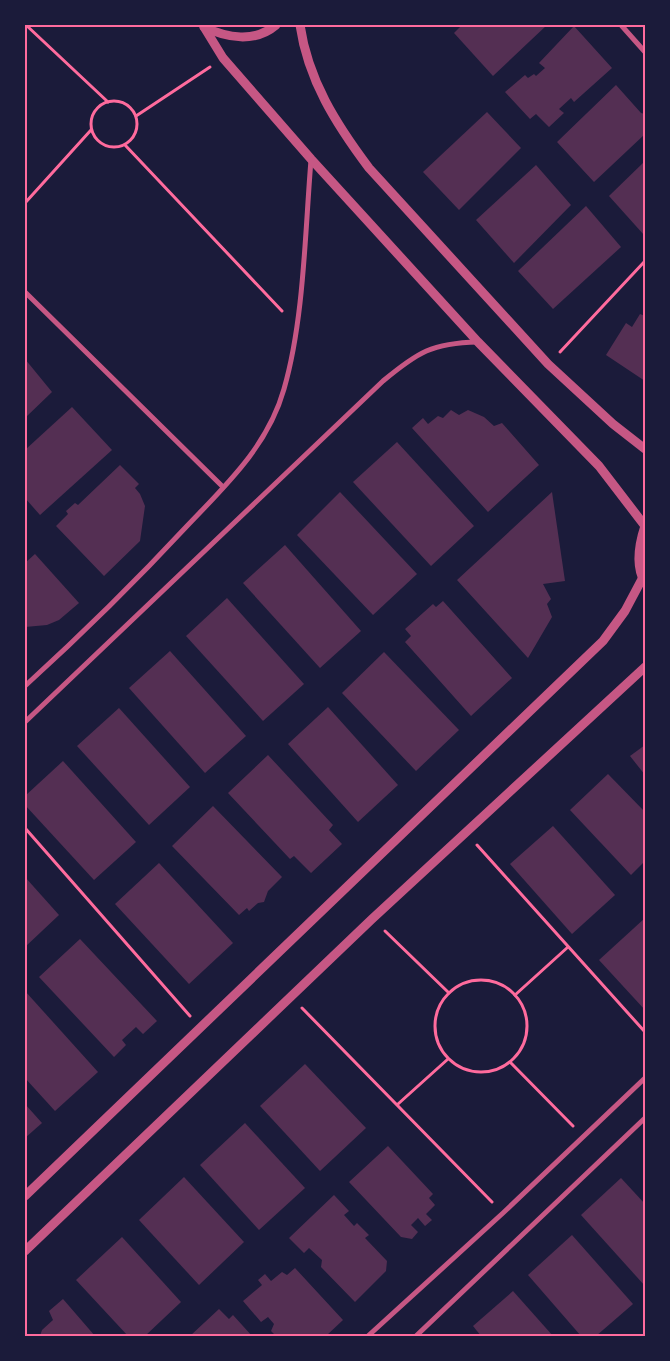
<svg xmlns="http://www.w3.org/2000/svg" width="670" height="1361" font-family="Rubik,sans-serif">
	<rect width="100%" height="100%" fill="#1b1b3a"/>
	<g fill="#542f53">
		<path d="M462,25h85l-54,51 -39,-43z"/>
		<path d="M574,26l38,42 -38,34 -3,-4 -12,11 5,4 -15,14 -13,-13 -6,5 -25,-27 20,-17 3,3 6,-4 2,2 9,-8 -6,-5z"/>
		<path d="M616,85l25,28 4,1v20l-51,48 -37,-40z"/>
		<path d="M487,112l34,36 -62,62 -36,-38z"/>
		<path d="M645,161v73l-1,1 -35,-39z"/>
		<path d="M536,165l35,40 -57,58 -38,-43z"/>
		<path d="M586,206l35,41 -68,62 -35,-38z"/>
		<path d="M640,314l5,2v65l-39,-26 20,-32 6,4z"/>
		<path d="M25,359l27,33 -27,26z"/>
		<path d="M72,407l40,43 -72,65 -15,-17v-48z"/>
		<path d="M451,410l8,5 9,-5 16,7 10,9 8,-3 37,42 -51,47 -76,-84 11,-10 5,6 10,-8 5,2z"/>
		<path d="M397,442l77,84 -43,40 -78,-84z"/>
		<path d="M120,465l19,19 -4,4 5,6 5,12 -5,35 -36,35 -48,-50 12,-12 -2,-3 9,-8 3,2z"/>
		<path d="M340,492l77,82 -44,41 -76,-80z"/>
		<path d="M552,492l13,89 -22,3 8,15 -4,5 5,13 -24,41 -71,-78z"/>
		<path d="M285,545l76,86 -41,37 -77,-85z"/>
		<path d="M35,554l44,49 -20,17 -12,5 -22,2v-64z"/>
		<path d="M227,598l77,86 -41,37 -77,-85z"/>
		<path d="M443,601l69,77 -41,38 -66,-74 6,-6 -6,-7 28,-25 3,3z"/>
		<path d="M170,651l76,85 -41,37 -76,-85z"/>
		<path d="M384,652l75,78 -43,41 -74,-78z"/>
		<path d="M328,707l70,78 -40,37 -70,-78z"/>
		<path d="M119,708l71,79 -41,38 -72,-79z"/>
		<path d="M645,745v30l-15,-19z"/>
		<path d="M268,755l65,70 -4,5 13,14 -31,29 -17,-17 -4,3 -62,-66z"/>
		<path d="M63,761l73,81 -42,38 -69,-75v-9z"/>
		<path d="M608,774l37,38v49l-14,14 -61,-65z"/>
		<path d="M213,806l69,71 -14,14 -4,11 -6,1 -9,8 -2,-3 -8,7 -67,-69z"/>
		<path d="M553,826l62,69 -43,39 -62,-70z"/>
		<path d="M159,863l74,80 -44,41 -74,-80z"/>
		<path d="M25,877l34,38 -34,32z"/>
		<path d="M645,918v92l-46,-50z"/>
		<path d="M80,939l77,82 -14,13 -7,-7 -14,13 4,5 -12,12 -75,-80z"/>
		<path d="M25,991l73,81 -43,39 -30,-33z"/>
		<path d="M305,1064l61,64 -46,43 -60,-65z"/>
		<path d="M25,1104l17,19 -17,15z"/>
		<path d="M245,1123l60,65 -46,42 -59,-65z"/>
		<path d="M388,1146l45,48 -4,4 6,7 -9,9 6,6 -7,6 -7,-8 -7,7 7,7 -6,7 -11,-2 -52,-55z"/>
		<path d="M184,1177l60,65 -45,43 -60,-65z"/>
		<path d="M621,1178l24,26v82l-64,-71z"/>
		<path d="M334,1195l15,16 -5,4 10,11 3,-3 12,12 -4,3 22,23 -1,10 -31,31 -34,-35 1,-7 -13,-12 -5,5 -15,-15z"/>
		<path d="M572,1235l61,69 -37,32h-15l-53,-61z"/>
		<path d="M122,1237l59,65 -36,34h-17l-52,-56z"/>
		<path d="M295,1268l48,52 -17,16h-50l-5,-5 3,-7 -6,-7 -7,5 -18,-21 19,-16 -4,-5 7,-6 6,7 11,-9 5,3z"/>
		<path d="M513,1291l40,45h-72l-8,-10z"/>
		<path d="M63,1299l32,37h-55l2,-6 11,-10 -4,-9z"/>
		<path d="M219,1309l10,10 4,-4 19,21h-62z"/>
	</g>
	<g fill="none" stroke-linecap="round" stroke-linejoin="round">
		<g stroke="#ff6b9d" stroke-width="3">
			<path d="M26,25l82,77"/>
			<circle cx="114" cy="124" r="23"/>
			<path d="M136,116l74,-49"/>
			<path d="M125,145l157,166"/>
			<path d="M25,203l66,-73"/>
			<path d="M560,352l85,-91"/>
			<path d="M25,828l165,188"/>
			<path d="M477,845l168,187"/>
			<path d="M385,931l64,62"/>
			<circle cx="481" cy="1026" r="46"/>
			<path d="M515,995l53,-48"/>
			<path d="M302,1008l190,194"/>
			<path d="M510,1062l63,64"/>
			<path d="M398,1104l50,-45"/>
		</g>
		<g stroke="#c65784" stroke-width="5">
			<path d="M621,25l24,27"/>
			<path d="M25,292l198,195"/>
			<path d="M25,686c56,-51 110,-104 162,-160 39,-41 81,-80 97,-137 20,-69 21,-157 27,-229"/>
			<path d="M25,722l358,-341c35,-29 49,-38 95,-39"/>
			<path d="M368,1336l135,-123 142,-135"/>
			<path d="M416,1336l229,-218"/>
		</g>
		<g stroke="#c65784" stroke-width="9">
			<path d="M300,25c8,55 36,99 69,143l179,196 65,60 32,25"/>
			<path d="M204,27l19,31 88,101 167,183 121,124 46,60"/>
			<path d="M204,27c23,11 51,16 72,-2"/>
			<path d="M645,526c-6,18 -10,40 0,57"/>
			<path d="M25,1196l578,-555 22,-30 17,-32"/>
			<path d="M25,1251l347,-332 273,-252"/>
		</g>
	</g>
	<rect width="670" height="1361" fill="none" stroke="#1b1b3a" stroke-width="52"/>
	<rect x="26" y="26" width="618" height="1309" fill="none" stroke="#ff6b9d" stroke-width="2"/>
</svg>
